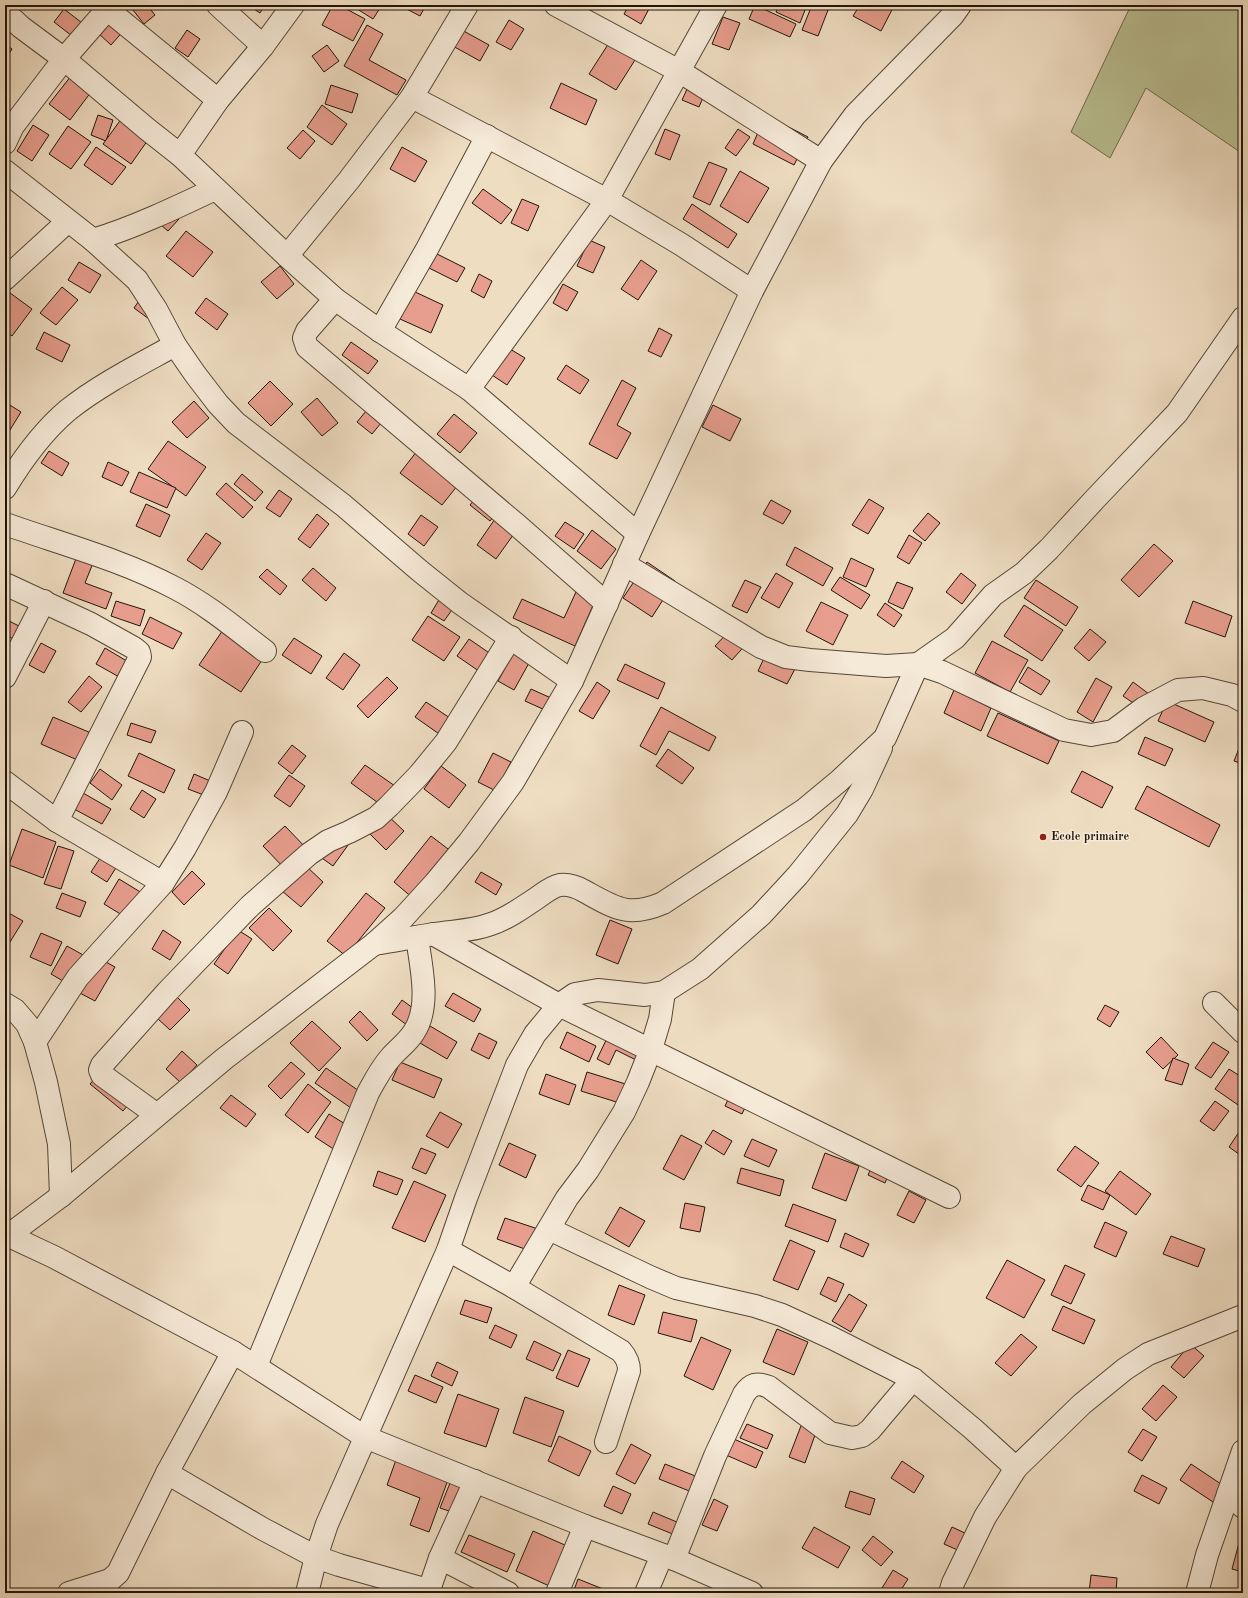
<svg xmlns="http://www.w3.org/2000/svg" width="1248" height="1598" font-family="'Old Standard TT',serif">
	<rect width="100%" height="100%" fill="#efddc2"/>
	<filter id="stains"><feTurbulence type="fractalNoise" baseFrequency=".005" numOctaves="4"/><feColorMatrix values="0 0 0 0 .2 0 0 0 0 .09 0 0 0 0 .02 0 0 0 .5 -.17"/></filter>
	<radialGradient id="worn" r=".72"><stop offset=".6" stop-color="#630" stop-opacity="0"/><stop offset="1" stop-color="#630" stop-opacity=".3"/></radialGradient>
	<path fill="#bac093" stroke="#6d6a4e" d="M1131,5h112v149l-97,-66 -36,70 -39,-26z"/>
	<g fill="#e89e8e" stroke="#201509">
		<path d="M31,5h11l-4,5z"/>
		<path d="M129,5h18l8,10 -11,9z"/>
		<path d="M248,5h17l-5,8z"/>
		<path d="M333,5h6l26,14 -12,22 -31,-16z"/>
		<path d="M351,5h31l-9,14z"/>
		<path d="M399,5h27l-6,11z"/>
		<path d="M629,5h22l-10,19 -17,-10z"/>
		<path d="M755,5l41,19 -6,13 -41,-18z"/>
		<path d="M779,5h28l-7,18 -24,-11z"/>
		<path d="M812,5l16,5 -10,26 -16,-6z"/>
		<path d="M860,5h32l2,1 -13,25 -28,-15z"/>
		<path d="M64,9l22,17 -10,13 -22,-17z"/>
		<path d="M111,15l15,13 -15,17 -14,-13z"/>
		<path d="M723,17l17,6 -11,27 -17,-6z"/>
		<path d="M509,20l15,9 -13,21 -15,-8z"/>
		<path d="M367,25l16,9 -14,26 37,20 -9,15 -53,-29z"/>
		<path d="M460,29l29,16 -9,16 -29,-16z"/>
		<path d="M187,30l13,9 -12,18 -13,-9z"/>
		<path d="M616,32l26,17 -26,41 -27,-16z"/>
		<path d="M5,44l7,5 -7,11z"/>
		<path d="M327,45l12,16 -15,11 -12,-16z"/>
		<path d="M694,74l16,7 -11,26 -17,-7z"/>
		<path d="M71,76l20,16 -21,28 -21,-16z"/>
		<path d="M561,83l36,17 -11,25 -36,-17z"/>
		<path d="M331,85l27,9 -6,19 -27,-9z"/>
		<path d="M322,105l25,19 -15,21 -25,-18z"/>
		<path d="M748,106l60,31 -14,28 -41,-21 6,-14z"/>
		<path d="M98,115l15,5 -7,21 -15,-6z"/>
		<path d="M122,118l28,19 -19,27 -28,-20z"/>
		<path d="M33,125l16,10 -17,26 -15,-10z"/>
		<path d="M68,126l23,16 -20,27 -22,-15z"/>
		<path d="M665,129l15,6 -10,25 -15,-6z"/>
		<path d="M738,129l12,8 -14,19 -11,-8z"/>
		<path d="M303,130l12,11 -15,18 -13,-11z"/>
		<path d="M96,147l30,20 -14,18 -28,-20z"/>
		<path d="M402,147l25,14 -12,21 -25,-13z"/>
		<path d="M709,162l18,7 -17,36 -17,-8z"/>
		<path d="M740,171l29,17 -21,35 -28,-17z"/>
		<path d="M483,189l29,21 -11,14 -29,-21z"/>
		<path d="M522,199l17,7 -11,25 -17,-8z"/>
		<path d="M160,202l19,17 -11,12 -19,-16z"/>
		<path d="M692,204l45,30 -9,14 -45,-29z"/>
		<path d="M186,231l27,21 -20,25 -27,-21z"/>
		<path d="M589,240l16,7 -12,26 -16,-7z"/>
		<path d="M437,254l28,14 -8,14 -28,-14z"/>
		<path d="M641,260l16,11 -19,29 -17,-11z"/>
		<path d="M79,262l22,13 -11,18 -22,-13z"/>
		<path d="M280,266l14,18 -17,15 -16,-17z"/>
		<path d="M479,274l13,7 -8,17 -13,-7z"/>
		<path d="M563,284l15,8 -11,19 -14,-8z"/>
		<path d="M62,287l16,13 -22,25 -16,-12z"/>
		<path d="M6,290l26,19 -20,27 -7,-5z"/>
		<path d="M413,291l30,14 -12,28 -31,-14z"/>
		<path d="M145,292l16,11 -12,16 -15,-11z"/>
		<path d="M206,298l22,16 -11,16 -22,-17z"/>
		<path d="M659,328l13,7 -11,22 -13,-6z"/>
		<path d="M44,332l26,13 -8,17 -26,-13z"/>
		<path d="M351,342l27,19 -10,13 -26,-19z"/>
		<path d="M510,349l15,9 -18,27 -15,-10z"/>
		<path d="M566,365l23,15 -9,14 -23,-15z"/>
		<path d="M622,380l14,8 -19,37 14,8 -14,26 -28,-15z"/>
		<path d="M270,381l23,23 -22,22 -23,-23z"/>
		<path d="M317,398l21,25 -16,13 -21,-24z"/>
		<path d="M376,399l14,13 -18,22 -15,-12z"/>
		<path d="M194,401l15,17 -22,20 -15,-16z"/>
		<path d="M5,402l16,10 -16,26z"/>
		<path d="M713,405l28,14 -11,22 -28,-14z"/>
		<path d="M454,414l23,19 -17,20 -23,-19z"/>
		<path d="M168,441l38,26 -20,29 -38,-27z"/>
		<path d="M424,442l42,33 -24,30 -42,-32z"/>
		<path d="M49,451l20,12 -7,13 -21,-13z"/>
		<path d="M108,462l21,10 -7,14 -20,-9z"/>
		<path d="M139,472l37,16 -9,20 -37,-16z"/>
		<path d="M242,474l21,18 -8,9 -21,-17z"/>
		<path d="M226,483l27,24 -10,11 -27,-24z"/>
		<path d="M279,490l13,9 -12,18 -14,-9z"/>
		<path d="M482,490l20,16 -12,15 -20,-16z"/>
		<path d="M869,499l15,9 -16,26 -16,-9z"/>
		<path d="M771,500l20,11 -8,13 -20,-10z"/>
		<path d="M146,504l24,11 -10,22 -24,-11z"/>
		<path d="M928,513l12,10 -15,18 -12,-10z"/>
		<path d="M317,514l12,10 -19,24 -12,-9z"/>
		<path d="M421,515l17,12 -14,19 -16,-12z"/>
		<path d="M497,516l19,15 -20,28 -19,-14z"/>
		<path d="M565,522l19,12 -10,15 -19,-13z"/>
		<path d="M592,530l24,19 -15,20 -24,-18z"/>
		<path d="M206,533l15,10 -19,27 -15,-10z"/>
		<path d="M909,535l13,8 -13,21 -12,-7z"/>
		<path d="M1154,544l19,17 -34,36 -18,-17z"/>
		<path d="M795,547l38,21 -10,18 -37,-21z"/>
		<path d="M80,548l17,5 -12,30 27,10 -6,16 -43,-16z"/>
		<path d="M851,558l23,11 -8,18 -23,-10z"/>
		<path d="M647,562l28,19 -23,36 -29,-19z"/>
		<path d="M313,568l23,20 -10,13 -24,-21z"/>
		<path d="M267,569l20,17 -7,9 -21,-18z"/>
		<path d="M776,573l17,10 -14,25 -18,-10z"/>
		<path d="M961,573l15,12 -14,19 -16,-12z"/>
		<path d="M840,577l30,18 -9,14 -30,-19z"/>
		<path d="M745,580l16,7 -14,26 -15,-7z"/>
		<path d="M1036,580l42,27 -12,19 -42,-28z"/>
		<path d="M897,582l16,6 -10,21 -15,-7z"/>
		<path d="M445,590l14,10 -15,21 -13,-8z"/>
		<path d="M576,592l19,9 -20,45 -62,-28 9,-19 42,19z"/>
		<path d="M116,601l29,9 -5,16 -29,-10z"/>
		<path d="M1193,601l39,15 -7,21 -40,-14z"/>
		<path d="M821,602l27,13 -15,30 -27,-14z"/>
		<path d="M885,603l17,12 -8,12 -17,-12z"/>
		<path d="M1024,605l39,25 -21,31 -38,-25z"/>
		<path d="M428,616l32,21 -16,24 -32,-21z"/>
		<path d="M150,617l32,16 -9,16 -31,-15z"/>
		<path d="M5,619l18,9 -5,13 -13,-6z"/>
		<path d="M225,627l41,27 -25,38 -42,-27z"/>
		<path d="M733,627l16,14 -17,19 -17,-14z"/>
		<path d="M1090,629l16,13 -17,19 -15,-13z"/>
		<path d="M294,638l28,18 -11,18 -29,-19z"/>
		<path d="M469,639l29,20 -12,17 -29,-20z"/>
		<path d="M992,641l36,19 -18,32 -35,-19z"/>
		<path d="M41,643l15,8 -12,22 -15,-8z"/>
		<path d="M518,645l16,9 -20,36 -16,-9z"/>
		<path d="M105,648l25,15 -9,15 -25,-14z"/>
		<path d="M344,653l16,12 -17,25 -17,-12z"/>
		<path d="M766,654l30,13 -9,17 -29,-13z"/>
		<path d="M625,664l40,19 -7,16 -41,-19z"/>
		<path d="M1028,667l22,14 -9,14 -22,-13z"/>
		<path d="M89,676l13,11 -21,25 -13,-10z"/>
		<path d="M387,677l11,11 -30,30 -11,-12z"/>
		<path d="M1096,678l16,9 -19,35 -16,-10z"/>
		<path d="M597,682l13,9 -17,28 -14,-8z"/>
		<path d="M1133,682l24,18 -9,13 -25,-17z"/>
		<path d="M531,689l20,9 -6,12 -20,-9z"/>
		<path d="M954,690l37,18 -10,23 -37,-18z"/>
		<path d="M1167,701l47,21 -9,20 -47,-21z"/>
		<path d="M426,702l27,18 -11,16 -27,-19z"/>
		<path d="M661,707l55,30 -7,14 -40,-20 -13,24 -16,-9z"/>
		<path d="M998,713l61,28 -11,23 -61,-28z"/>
		<path d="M53,717l50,21 -12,28 -50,-22z"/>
		<path d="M131,723l25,8 -5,12 -24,-8z"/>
		<path d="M1145,737l28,12 -8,17 -27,-12z"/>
		<path d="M292,745l14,11 -14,18 -14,-11z"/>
		<path d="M1240,746l3,1v17l-9,-3z"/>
		<path d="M668,749l26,19 -12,16 -26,-18z"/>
		<path d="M139,753l36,17 -11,23 -36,-17z"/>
		<path d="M493,753l18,9 -15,29 -18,-9z"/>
		<path d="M365,765l30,21 -14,19 -30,-22z"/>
		<path d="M441,766l25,19 -17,23 -25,-19z"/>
		<path d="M100,769l22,16 -10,15 -22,-17z"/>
		<path d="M1082,771l31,16 -11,21 -31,-16z"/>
		<path d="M194,774l21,9 -6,14 -21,-8z"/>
		<path d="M289,775l16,11 -15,21 -16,-11z"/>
		<path d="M1147,786l73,39 -11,22 -74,-38z"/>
		<path d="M142,790l14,9 -12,19 -14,-9z"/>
		<path d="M83,793l28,16 -9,15 -28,-15z"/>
		<path d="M386,814l18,17 -18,19 -18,-18z"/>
		<path d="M285,826l23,24 -22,20 -23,-24z"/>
		<path d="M22,829l34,13 -13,36 -34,-13z"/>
		<path d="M431,836l21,16 -38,47 -20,-17z"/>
		<path d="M351,841l-18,25 -14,-10z"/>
		<path d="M58,846l16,5 -13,38 -17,-5z"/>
		<path d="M108,846l16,9 -17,27 -16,-10z"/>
		<path d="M305,865l18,17 -22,25 -19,-16z"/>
		<path d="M192,871l13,13 -21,21 -12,-13z"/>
		<path d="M481,872l21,12 -6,11 -21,-13z"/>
		<path d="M119,879l23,14 -15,25 -23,-14z"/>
		<path d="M62,893l24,9 -6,15 -24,-9z"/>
		<path d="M366,893l19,15 -39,48 -19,-15z"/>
		<path d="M269,908l23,23 -19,20 -24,-23z"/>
		<path d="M5,911l18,10 -18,29z"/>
		<path d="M610,920l22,9 -14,35 -22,-9z"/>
		<path d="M163,930l18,12 -11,18 -18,-11z"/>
		<path d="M238,930l14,9 -24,35 -14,-10z"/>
		<path d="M41,933l21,9 -11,24 -21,-9z"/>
		<path d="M67,946l18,10 -17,28 -17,-10z"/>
		<path d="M97,957l18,10 -20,34 -17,-9z"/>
		<path d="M453,993l28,16 -7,13 -29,-16z"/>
		<path d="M177,997l13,13 -20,20 -13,-12z"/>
		<path d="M402,1000l19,14 -10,14 -19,-14z"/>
		<path d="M1105,1005l14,7 -9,15 -13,-8z"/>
		<path d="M360,1011l18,19 -11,11 -18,-19z"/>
		<path d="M312,1021l29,27 -22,23 -29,-28z"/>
		<path d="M430,1026l27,16 -10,17 -27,-16z"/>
		<path d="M611,1030l34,16 -7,15 -22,-11 -7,15 -12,-6z"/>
		<path d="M567,1032l29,14 -7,16 -29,-14z"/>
		<path d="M479,1033l18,9 -8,17 -18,-9z"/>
		<path d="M1161,1037l17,18 -15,14 -17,-17z"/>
		<path d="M1213,1042l16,10 -18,26 -16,-10z"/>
		<path d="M182,1051l15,14 -16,18 -15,-14z"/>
		<path d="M1173,1058l16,6 -7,21 -17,-5z"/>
		<path d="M291,1062l14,12 -24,25 -13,-13z"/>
		<path d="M400,1062l42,17 -8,19 -42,-18z"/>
		<path d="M326,1068l36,25 -11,15 -36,-25z"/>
		<path d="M1229,1069l14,9v27l-2,2 -26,-18z"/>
		<path d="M102,1070l33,27 -12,14 -33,-27z"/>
		<path d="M587,1072l45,14 -6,19 -45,-14z"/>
		<path d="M546,1074l30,11 -7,20 -30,-11z"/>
		<path d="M308,1084l23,18 -23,31 -23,-18z"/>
		<path d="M735,1085l17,8 -10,21 -17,-8z"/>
		<path d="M231,1095l25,19 -10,13 -26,-19z"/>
		<path d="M1215,1101l14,10 -15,20 -14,-10z"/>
		<path d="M440,1112l22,12 -14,24 -22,-12z"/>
		<path d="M329,1114l21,13 -15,23 -20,-13z"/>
		<path d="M713,1130l19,11 -8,14 -19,-12z"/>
		<path d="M1239,1132l4,3v22l-14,-10z"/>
		<path d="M681,1135l21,11 -18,34 -21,-11z"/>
		<path d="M752,1139l25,11 -8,17 -25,-11z"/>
		<path d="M509,1143l27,12 -10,23 -27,-13z"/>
		<path d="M1075,1146l24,17 -18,24 -24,-17z"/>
		<path d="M421,1148l15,6 -10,20 -14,-6z"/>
		<path d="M825,1153l34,13 -13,35 -34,-13z"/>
		<path d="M876,1158l16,8 -7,17 -17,-8z"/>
		<path d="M741,1168l43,12 -4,16 -43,-13z"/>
		<path d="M378,1171l25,9 -6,15 -24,-9z"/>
		<path d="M1120,1171l31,23 -15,21 -31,-24z"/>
		<path d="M414,1181l32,14 -21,47 -33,-14z"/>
		<path d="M1088,1185l22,10 -7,15 -22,-10z"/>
		<path d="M909,1191l17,9 -12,23 -17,-8z"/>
		<path d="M685,1203l20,4 -5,25 -20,-4z"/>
		<path d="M793,1204l43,16 -8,22 -43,-16z"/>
		<path d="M620,1207l25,14 -16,26 -24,-14z"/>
		<path d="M505,1218l39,13 -8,22 -39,-14z"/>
		<path d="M1105,1222l22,10 -11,25 -22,-10z"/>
		<path d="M845,1233l24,11 -6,13 -23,-10z"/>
		<path d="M1171,1236l34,13 -7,18 -35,-13z"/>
		<path d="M790,1240l25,11 -17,39 -25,-10z"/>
		<path d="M1007,1260l38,20 -21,38 -38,-20z"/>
		<path d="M1065,1265l20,9 -14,30 -20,-9z"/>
		<path d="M828,1277l16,7 -8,18 -16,-8z"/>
		<path d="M619,1285l26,10 -11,30 -26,-10z"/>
		<path d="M849,1294l18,11 -16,27 -19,-11z"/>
		<path d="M465,1300l27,8 -5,15 -27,-9z"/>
		<path d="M1063,1306l32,14 -11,24 -32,-14z"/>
		<path d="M663,1312l34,8 -6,22 -33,-9z"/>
		<path d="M495,1325l22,10 -6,13 -22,-10z"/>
		<path d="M777,1329l31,13 -14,33 -31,-13z"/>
		<path d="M1021,1334l16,13 -26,29 -16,-13z"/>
		<path d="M701,1337l30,13 -18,40 -29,-14z"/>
		<path d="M534,1341l27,13 -8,17 -27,-12z"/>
		<path d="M1190,1344l14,12 -20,22 -13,-11z"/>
		<path d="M568,1350l22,9 -12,28 -22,-9z"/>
		<path d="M437,1362l21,10 -6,14 -21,-10z"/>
		<path d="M415,1375l28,12 -7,16 -28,-12z"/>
		<path d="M1163,1385l14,12 -21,24 -14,-12z"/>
		<path d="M458,1394l41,15 -13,38 -42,-14z"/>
		<path d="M525,1397l39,14 -13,36 -38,-14z"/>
		<path d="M804,1418l15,6 -14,39 -16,-6z"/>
		<path d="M747,1424l26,11 -6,14 -27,-11z"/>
		<path d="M1143,1429l14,8 -15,24 -14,-9z"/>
		<path d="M559,1436l32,15 -12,25 -31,-15z"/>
		<path d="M734,1439l29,13 -7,16 -30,-13z"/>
		<path d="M631,1444l20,11 -16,29 -19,-10z"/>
		<path d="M397,1457l52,20 -20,55 -19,-7 10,-27 -33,-13z"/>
		<path d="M902,1461l22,15 -10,17 -23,-15z"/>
		<path d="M665,1464l43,17 -6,15 -43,-17z"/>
		<path d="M1191,1464l42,28 -11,16 -42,-28z"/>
		<path d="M1142,1475l25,13 -8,16 -25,-13z"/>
		<path d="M450,1483l14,5 -9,25 -15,-5z"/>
		<path d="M613,1486l18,8 -9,20 -18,-8z"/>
		<path d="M850,1491l25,8 -5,16 -25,-8z"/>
		<path d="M714,1499l14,7 -11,25 -15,-6z"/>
		<path d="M653,1512l31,13 -4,12 -32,-13z"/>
		<path d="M814,1527l36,20 -12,21 -36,-20z"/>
		<path d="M952,1527l17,8 -7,17 -18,-8z"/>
		<path d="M533,1531l41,18 -18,40 -40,-18z"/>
		<path d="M469,1535l46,19 -8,18 -46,-20z"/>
		<path d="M873,1536l20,16 -12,14 -19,-16z"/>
		<path d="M1239,1543l4,1v28l-11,-3z"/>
		<path d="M893,1570l15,9 -9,14h-20z"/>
		<path d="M1091,1575l26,3 -1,15h-27z"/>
		<path d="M578,1579l25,10 -2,4h-28z"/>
		<path d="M976,1590l13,3h-14z"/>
	</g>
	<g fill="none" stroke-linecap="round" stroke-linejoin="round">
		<g stroke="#544737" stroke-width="24">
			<g id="minor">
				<path d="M218,5l45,41"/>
				<path d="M556,5l123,66 142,90"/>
				<path d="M108,10l110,90"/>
				<path d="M5,12l16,15 43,32 83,70 33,26 107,101 48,43 45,32 89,58 169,145"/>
				<path d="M412,97l195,103 75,45 70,46"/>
				<path d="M5,143l8,-17 51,-67 47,-54"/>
				<path d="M180,155l38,-55 45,-54 30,-41"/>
				<path d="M5,171l88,69 44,40 19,29 19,36 20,29 23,30 18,19 107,82 77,66 40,32 112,78"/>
				<path d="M93,240c42,-13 82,-32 122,-51"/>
				<path d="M287,256l62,-76 63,-83 55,-92"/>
				<path d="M5,279l63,-58"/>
				<path d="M335,299l-28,32 -3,7 3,9 210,178 90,79"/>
				<path d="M380,331l47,-82 60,-113"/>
				<path d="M469,389l138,-189 109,-195"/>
				<path d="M5,488c17,-28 38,-57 63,-78 33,-26 71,-45 107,-65"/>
				<path d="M5,524c57,20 117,36 170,64 33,17 61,41 90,63"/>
				<path d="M624,564l137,83 25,10 24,3 76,6 32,-2 24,8 122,58 27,5 22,-4 31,-23 34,-18 25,-2 29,7 11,6"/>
				<path d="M5,584l86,40 43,24 5,4 1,5 -83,164"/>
				<path d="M5,677l39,-76"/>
				<path d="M5,782l52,39 106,62"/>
				<path d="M433,934l126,71 390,192"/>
				<path d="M374,944c20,-3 40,-7 60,-10 19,-3 39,-3 57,-10 16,-5 29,-15 43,-24 8,-5 16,-13 26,-15 9,-1 17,2 24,6 31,17 44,27 79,12l141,-93 35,-29 46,-43 33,-74 37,-26 38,-43 31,-22 25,-24 46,-50 82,-86 66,-95"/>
				<path d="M1214,1003l29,29"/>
				<path d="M5,1004l10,6 12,14 8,18 11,40 13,62 2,52"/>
				<path d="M35,1042l43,-65 85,-94 22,-35 31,-56 26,-60"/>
				<path d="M157,1115l-55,-40 -2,-5 2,-5 65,-73 83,-86 59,-52 19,-13 21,-9 27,-14 13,-12 30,-31 27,-33 65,-105"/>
				<path d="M549,1229l101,48 26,11 79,18 27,9 50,23 81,41 60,50 43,39 -31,49 -32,66 -3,10"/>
				<path d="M5,1234l49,23 179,95 132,85 220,89 89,33 78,34"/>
				<path d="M5,1238l56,-42 163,-137 150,-115 29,-26 32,-35 34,-41 44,-60 59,-101 66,-147 114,-243 69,-130 34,-46 98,-100 7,-10"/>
				<path d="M448,1250l66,37 107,64c6,7 8,12 8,20l-23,71"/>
				<path d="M514,1287l53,-89 21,-28 36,-58 14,-30 13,-33 9,-30 4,-27"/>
				<path d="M256,1366l112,-273c7,-13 13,-25 23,-36 7,-8 17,-15 23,-25 17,-26 7,-65 3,-95"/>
				<path d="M1016,1468l66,-64 43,-35 23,-15 95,-38"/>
				<path d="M167,1473l96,56 53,28 23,8 89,25"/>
				<path d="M1228,1494l15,13"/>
				<path d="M440,1558l68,35"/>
				<path d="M674,1559l41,-103 29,-62c7,-10 13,-12 25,-7l61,46 22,5 10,-2 8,-6 43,-51"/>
				<path d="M69,1593l41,-13 8,-7 49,-100 66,-121"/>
				<path d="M307,1593l9,-36 11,-33 121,-274 18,-52 51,-133 18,-31 24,-29 16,-11 23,-4 47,5 19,-3 36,-23 61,-54 37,-40 49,-61 15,-25 19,-41"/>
				<path d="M428,1593l12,-35 35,-77"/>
				<path d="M557,1593l28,-67"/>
				<path d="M646,1593l16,-38"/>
				<path d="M1197,1593l10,-38 36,-104"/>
			</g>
		</g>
		<use href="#minor" stroke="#f5e9d7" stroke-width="22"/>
	</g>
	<circle fill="#8f2418" stroke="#f5e9d7" stroke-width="1.5" cx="1043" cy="837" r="4"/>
	<g text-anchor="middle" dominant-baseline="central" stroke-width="3" stroke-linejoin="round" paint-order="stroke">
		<g font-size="12" font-weight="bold" fill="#201509" stroke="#f5e9d7" text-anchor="start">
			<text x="1051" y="837">Ecole primaire</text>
		</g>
	</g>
	<rect width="1248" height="1598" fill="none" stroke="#efddc2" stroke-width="20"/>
	<rect x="6" y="6" width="1236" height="1586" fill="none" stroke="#201509" stroke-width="2"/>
	<rect x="10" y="10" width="1228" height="1578" fill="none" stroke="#201509"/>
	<rect width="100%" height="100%" filter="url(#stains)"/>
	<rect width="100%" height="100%" fill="url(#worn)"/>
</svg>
